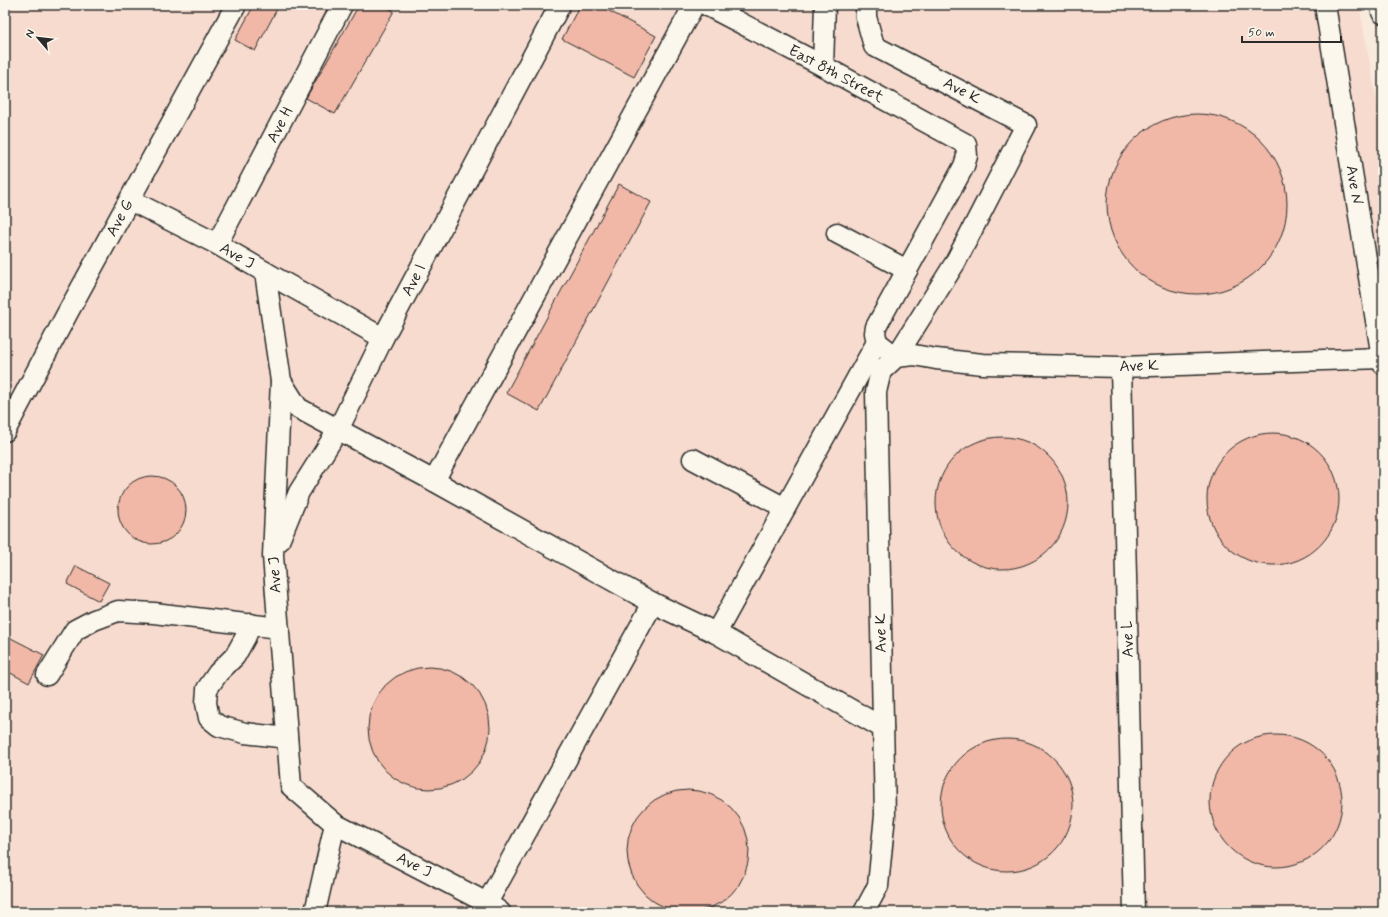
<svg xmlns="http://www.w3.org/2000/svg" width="1388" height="917" font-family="Mynerve,sans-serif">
	<rect width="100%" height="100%" fill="#f9eade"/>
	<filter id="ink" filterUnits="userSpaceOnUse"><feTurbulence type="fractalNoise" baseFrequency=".025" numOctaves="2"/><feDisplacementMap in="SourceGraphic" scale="8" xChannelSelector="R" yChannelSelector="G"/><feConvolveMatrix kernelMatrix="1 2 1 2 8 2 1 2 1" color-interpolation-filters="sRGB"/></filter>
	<g filter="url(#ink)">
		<path fill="#f7dbce" d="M5,5h1354l24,129v778h-1378z"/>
		<g fill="#f1b8a7" stroke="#2b2b2b">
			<path d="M254,5h25l-24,46 -20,-11z"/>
			<path d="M359,5h24l11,6 -59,103 -29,-16z"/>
			<path d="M580,5h18l58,31 -22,41 -72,-38z"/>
			<circle cx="1197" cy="204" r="90"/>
			<path d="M619,184l32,18 -112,209 -33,-18z"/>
			<circle cx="1273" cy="499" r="66"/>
			<circle cx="1002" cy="503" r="66"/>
			<circle cx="152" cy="510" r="34"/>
			<path d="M76,566l33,17 -10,18 -32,-17z"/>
			<path d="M5,635l39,20 -15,28 -24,-13z"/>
			<circle cx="429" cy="728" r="61"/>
			<circle cx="1276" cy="801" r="66"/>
			<circle cx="1007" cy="805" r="66"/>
			<circle cx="688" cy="851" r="61"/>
		</g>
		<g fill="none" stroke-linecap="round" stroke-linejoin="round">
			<g stroke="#2b2b2b" stroke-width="23">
				<g id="minor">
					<path d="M706,5l117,61 143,78 1,12 -3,10 -88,161 -1,6 2,9"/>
					<path d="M1325,5l58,359"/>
					<path d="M823,66l2,-61"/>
					<path d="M130,200l87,44 48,28 16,109 -8,175 18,230 44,38 152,79 13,9"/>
					<path d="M837,233l70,37"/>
					<path d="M217,244l125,-239"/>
					<path d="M265,272l118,66"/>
					<path d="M1121,367l13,545"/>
					<path d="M281,381l17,27 136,73 219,122 63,30 167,95"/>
					<path d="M5,431l63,-119 168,-307"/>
					<path d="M693,459l92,49"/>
					<path d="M434,481l260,-476"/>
					<path d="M279,541l20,-49 39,-62 45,-92 177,-333"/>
					<path d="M251,624l-6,14 -10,18 -17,17 -11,16 -1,14 3,15 10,8 26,7 42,5"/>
					<path d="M716,633l161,-291 19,15 59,-94 71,-138 -152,-79 -8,-29v-12"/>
					<path d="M47,675l28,-45 19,-10 24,-9 36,2 125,15"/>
					<path d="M487,903l166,-300"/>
					<path d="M315,912l20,-88"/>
					<path d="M864,912l14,-26 7,-71 -9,-423 5,-21 15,-14 18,-2 22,4 47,5 138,3 261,-9"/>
				</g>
			</g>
			<g stroke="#2b2b2b" stroke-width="25">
				<path id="major" d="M1382,5l1,7"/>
			</g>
			<use href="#minor" stroke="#fbf7ec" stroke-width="20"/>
			<use href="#major" stroke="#fbf7ec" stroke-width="22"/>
		</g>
	</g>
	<g text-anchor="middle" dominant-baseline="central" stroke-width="3.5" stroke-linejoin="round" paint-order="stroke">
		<g font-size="16" fill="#2b2b2b" stroke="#fbf7ec">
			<text transform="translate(836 74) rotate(28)">East 8th Street</text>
			<text transform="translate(962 91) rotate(27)">Ave K</text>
			<text transform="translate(280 125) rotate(-62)">Ave H</text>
			<text transform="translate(1354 185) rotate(81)">Ave N</text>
			<text transform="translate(120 218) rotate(-61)">Ave G</text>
			<text transform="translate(237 256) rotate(30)">Ave J</text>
			<text transform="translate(414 280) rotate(-62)">Ave I</text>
			<text transform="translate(1139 366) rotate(-2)">Ave K</text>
			<text transform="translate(275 575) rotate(-93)">Ave J</text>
			<text transform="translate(881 633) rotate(-91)">Ave K</text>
			<text transform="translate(1128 639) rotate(-91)">Ave L</text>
			<text transform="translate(414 865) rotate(27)">Ave J</text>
		</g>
	</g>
	<rect width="1388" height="917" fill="none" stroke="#fbf7ec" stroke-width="20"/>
	<rect x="10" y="10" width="1368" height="897" fill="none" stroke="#2b2b2b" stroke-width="1.5" filter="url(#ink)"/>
	<g transform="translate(38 38) rotate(298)" stroke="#fbf7ec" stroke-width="3" paint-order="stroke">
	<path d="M0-3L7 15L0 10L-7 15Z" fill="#2b2b2b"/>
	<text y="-6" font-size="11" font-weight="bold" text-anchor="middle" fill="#2b2b2b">N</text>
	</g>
	<path d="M1242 36v6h99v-6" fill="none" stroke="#2b2b2b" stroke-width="2"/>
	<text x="1248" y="36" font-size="12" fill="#2b2b2b" stroke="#fbf7ec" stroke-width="3" paint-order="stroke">50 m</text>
</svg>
